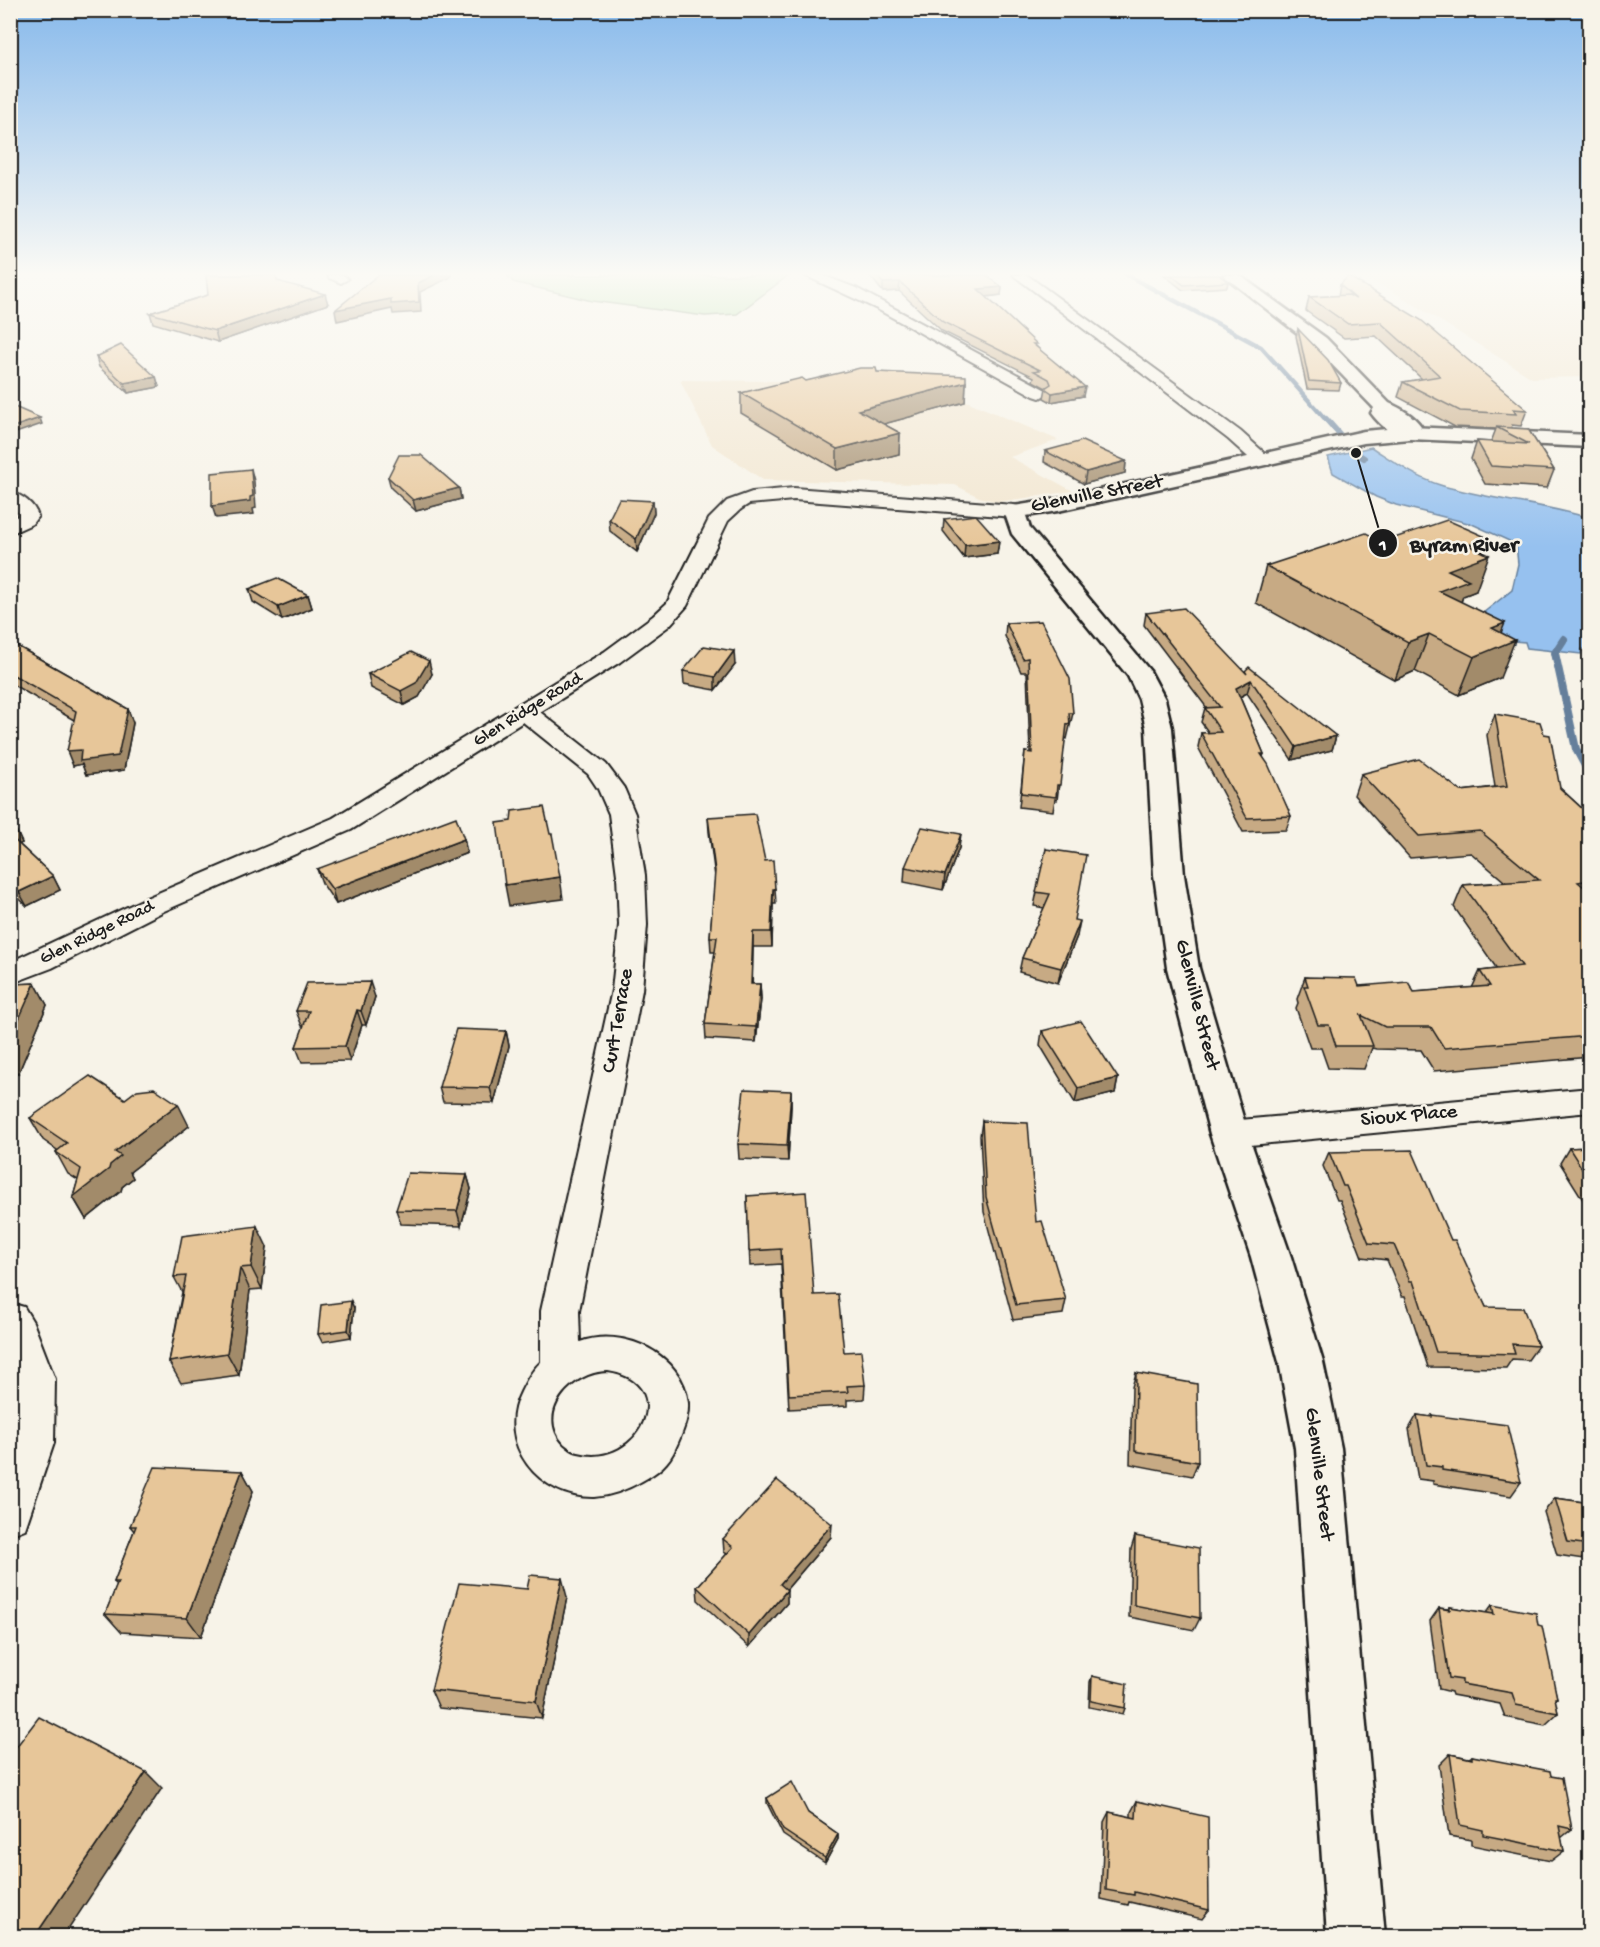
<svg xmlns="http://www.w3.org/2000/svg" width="1600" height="1947" font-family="'Gochi Hand',sans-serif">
	<rect width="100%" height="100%" fill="#f7f3e8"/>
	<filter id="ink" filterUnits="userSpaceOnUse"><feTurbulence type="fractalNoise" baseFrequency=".0167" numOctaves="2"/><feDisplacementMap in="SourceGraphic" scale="12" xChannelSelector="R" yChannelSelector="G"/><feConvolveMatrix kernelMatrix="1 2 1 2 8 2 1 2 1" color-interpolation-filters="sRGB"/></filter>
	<g filter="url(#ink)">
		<g fill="#f2e6d0">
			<path d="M1358,275h231v102l-57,1 -143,-89z"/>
			<path d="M680,380l173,2 104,15 101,43 -48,17 63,34 -75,11 -19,-5 -24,-12 -192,-5 -51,-35z"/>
		</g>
		<path fill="#aade9f" stroke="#637d5e" stroke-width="1.5" d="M507,275h282l-52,39 -32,2 -113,-15 -79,-19z"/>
		<path fill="#96c1ef" stroke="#657f9b" stroke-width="1.5" d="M1371,447c22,14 44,30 69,38 49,15 101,18 149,33v132l-7,-1 -1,5 -54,-6 -2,-6 -12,-1 1,3 -26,-4 -5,-27 29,-23 6,-26 -2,-20 -44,-20 -76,-19 -20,-8 -43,-24 -5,-16z"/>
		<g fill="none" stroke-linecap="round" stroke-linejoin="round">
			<path stroke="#657f9b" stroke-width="4.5" d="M1127,275l134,72 66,74"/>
			<path stroke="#657f9b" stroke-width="6" d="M1326,419l30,34 8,5"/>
			<path stroke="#657f9b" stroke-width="8" d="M1564,639l-9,14 21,96 14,26"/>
			<g stroke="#1c1c1c" stroke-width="4">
				<g id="minor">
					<path d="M328,275h15l5,4 -7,4 -12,-5z"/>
					<path d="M804,275h18l34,13 190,102 2,3 -8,5 -6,-2 -157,-87z"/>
					<path d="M1013,275h14l213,156 29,26 3,4 -3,4h-12l-29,-26z"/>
					<path d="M794,488l220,17 7,2 3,4 -3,4 -7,2 -220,-17 -45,4 -8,5 -13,12 -41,85 -18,20 -49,36 -80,50 66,52 18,24 11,26 10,61 2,50 -5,65 -63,321 1,31c43,-16 103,12 108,61 1,15 -6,31 -12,44 -7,17 -18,25 -34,34 -14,8 -31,15 -48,16 -55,1 -99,-54 -73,-105 6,-12 11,-22 20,-30v-51l71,-321 7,-65 -2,-50 -8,-61 -11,-25 -10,-15 -65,-52 -172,108 -187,81 -112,57 -42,16v-22l134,-63 189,-81 271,-166 49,-36 14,-13 42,-84 18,-18 25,-9zM608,1371c73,11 32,99 -30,83 -6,-1 -10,-5 -15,-9 -30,-32 9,-74 45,-74z"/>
					<path d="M10,492c13,3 24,12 28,24l-6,8 -22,10v-14l8,-4 -1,-5 -7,-5z"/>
					<path d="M1590,1088v24l-361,35 -12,-4 -5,-9 5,-9 12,-4z"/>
					<path d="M10,1303l14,4 9,15 22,57 -1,64 -29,86 -15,6v-86l5,-70 -5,-14z"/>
				</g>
			</g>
			<g stroke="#1c1c1c" stroke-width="5">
				<path id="tertiary" d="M1223,275h16l87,63 63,65c13,6 24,12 32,23l-4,11c-18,4 -36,-10 -46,-24l3,-5 -60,-62z"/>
			</g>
			<g stroke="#1c1c1c" stroke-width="5">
				<path id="secondary" d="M1410,427l180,8v12l-180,-8 -46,4 -306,68 -32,5 4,12 120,143 15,28 7,29 12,147 15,93 49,166 43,123 32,105 18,86 44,488h-58l-32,-488 -16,-86 -28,-105 -41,-123 -43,-166 -13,-93 -8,-147 -7,-29 -11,-23 -116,-142 -8,-23 3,-4 51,-8 306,-68z"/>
			</g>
			<use href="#minor" fill="#f7f3e8" fill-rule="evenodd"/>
			<use href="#tertiary" fill="#f7f3e8" fill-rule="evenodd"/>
			<use href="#secondary" fill="#f7f3e8" fill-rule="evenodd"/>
		</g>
		<g fill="#c7aa84" stroke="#1c1c1c" stroke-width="1.5">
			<path d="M869,275h117l16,12 -1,8 -15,2 51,50 46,49 -32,6 -7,-4 2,-10 -13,-7 1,-4 -92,-46 -43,-40 -16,1z"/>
			<path d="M1164,275h55l9,7 -1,5 -44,3z"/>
			<path d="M278,281l50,23 -110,38 -65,-19 -3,-10 58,-18z"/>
			<path d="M1340,285l187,125 -6,16 -9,-1 -1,3 17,1 26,41 -7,18 -62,-4 -14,-25 6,-18 14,1 5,-13 -41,-2 -57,-30 5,-15 19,-3 -46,-43 -32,2 -38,-27 3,-14 29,-1z"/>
			<path d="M1298,329l43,54 -2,7 -32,-1 -11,-53z"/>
			<path d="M96,357l60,20 3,10 -31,6 -29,-26z"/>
			<path d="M877,372l89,10 -1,20 -82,22 17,9 -1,21 -62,16 -96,-57v-20l65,-12z"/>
			<path d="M1045,451l81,10 -1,12 -41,11 -40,-22z"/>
			<path d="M388,477l71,11 2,11 -45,12 -25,-23z"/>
			<path d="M653,501l1,12 -17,39 -27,-21 -1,-12z"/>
			<path d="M944,519l55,22 -2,13 -33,4 -21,-27z"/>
			<path d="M1383,542l100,10 -7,39 -13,5 -2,6 40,31 -1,45 -41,17 -44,-24 -20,9 -139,-77 10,-37z"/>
			<path d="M249,589l59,6 4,13 -30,12 -29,-18z"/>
			<path d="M1146,613l99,59 91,64 -4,14 -40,10 -45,-67 -7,4 24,57 -1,3 28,59 -5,14 -43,2 -45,-85 3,-14h8l-8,-11 4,-14h2l-63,-83z"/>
			<path d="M1006,623l67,90 -6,26 -2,-1 -8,62 -2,-1 -2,12 -34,-4 6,-55 5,1 -3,-81h-6l-16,-36z"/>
			<path d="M10,642l118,67 5,14 -9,47 -38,5 -4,-11 -9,2 1,-46 -64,-37z"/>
			<path d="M735,665l-20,25 -31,-6 -1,-13z"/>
			<path d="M368,674h64l-13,23 -15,8 -33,-17z"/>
			<path d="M1495,714l65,74 25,23 5,2v244l-156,14 -13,-21 -45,-1 -4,-1 -8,21 -36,-1 -7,-20h-11l-14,-40 2,-5 -1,-4 8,-22 54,9 55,6 58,-4 8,-17 17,-2 -43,-62 9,-22 42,-3 -34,-29 -61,5 -56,-63 7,-21 100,17 34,-4 -8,-52z"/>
			<path d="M708,817l57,44 10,28 1,15h-3l-1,43h-19l-1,37h8l1,15 -5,43 -50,-3 -1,-15 10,-72h-4l-1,-15 5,-60 -6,-45z"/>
			<path d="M10,825l5,3 7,15 -3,1 34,32 7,14 -33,16 -17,-16z"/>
			<path d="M464,839l3,14 -131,51 -14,-21 -5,-14z"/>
			<path d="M959,848l-16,42 -39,-8 1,-15z"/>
			<path d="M1046,849l28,71 3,16 -19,47 -39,-11 3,-14 22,-50 -10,-2z"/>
			<path d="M10,980h7l1,4 17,-1 12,22 -29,69 -8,1z"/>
			<path d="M375,997l-9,28h-4l-12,36 -48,1 -6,-15 8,-21h-2l-6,-15z"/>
			<path d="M506,1031l3,15 -15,57 -51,-1 -4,-15z"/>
			<path d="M1042,1031l76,47 -3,15 -40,10 -35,-58z"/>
			<path d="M791,1091v15l-3,55 -49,-2 -1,-15z"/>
			<path d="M125,1099l64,27 -59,46 3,6 -11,9 -1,4 -35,28 -13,-22 5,-17 -10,-6 -12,-22 1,-2 -14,-10 -13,-22z"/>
			<path d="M982,1121l84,179 -3,14 -50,6 -29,-108 -4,-76z"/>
			<path d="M1590,1147v64l-30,-48 9,-15z"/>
			<path d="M1329,1152l122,88 35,67 52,39 -10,14 -16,-1 -6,9 -78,-1 -23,-71h-3l-15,-36 -25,-3 -22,-57h-3l-14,-34z"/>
			<path d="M467,1175l4,14 -10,37 -60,-2 -5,-14z"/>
			<path d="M747,1196l67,99 30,57 21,33 -1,14 -17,1v6l-58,3 -8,-145 -31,2z"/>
			<path d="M267,1247l-5,42 -12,1 -11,85 -58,8 -12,-21 13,-70 -8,-15z"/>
			<path d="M354,1308l-3,29 -29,5 -4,-8z"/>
			<path d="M1136,1373l62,89 -6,14 -62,-12 2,-77z"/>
			<path d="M1417,1415l13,2 2,-2 89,67 -10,14 -78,-12v-3l-15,-2 -9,-50z"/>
			<path d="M242,1471l11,20 -52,146 -80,-5 -16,-18 12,-29 -3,-3 20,-51 -4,-5z"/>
			<path d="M1555,1498l35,5v57l-33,-5 -13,-43z"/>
			<path d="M1135,1536l65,82 -6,12 -65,-13 2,-68z"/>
			<path d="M831,1537l-45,53 1,13 -38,44 -51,-47 -1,-13 30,-33 -3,-2 -1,-13z"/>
			<path d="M527,1589l40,8 -25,121 -103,-10 -8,-18z"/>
			<path d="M1492,1605l46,20 19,73 -2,2 3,13 -13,12 -40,-8 -5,-13 -48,-9 -1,-3 -12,-3 -9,-68 9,-13 9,1 2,-2 36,6z"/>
			<path d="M1092,1676l33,32 -2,6 -34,-7 1,-25z"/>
			<path d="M1450,1754l19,4 3,-2 79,20 21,53 -11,9 3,13 -13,10 -80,-16v-5l-22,-4 -10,-71z"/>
			<path d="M767,1798l41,15 30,21v5l-13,24 -42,-28 -16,-32z"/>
			<path d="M1137,1801l72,109 -7,9 -73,-17 -1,3 -27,-6 3,-77 5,-10 22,5v-5z"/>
		</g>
		<g fill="#a28b6b" stroke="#1c1c1c" stroke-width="1.5">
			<path d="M435,275h16v2l-31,15 1,20 -28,2 -1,-5 -55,12 -2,-11 83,-27z"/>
			<path d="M900,282l-1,9 -16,1v-9z"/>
			<path d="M1002,287l-1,8 -24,3 1,-9z"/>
			<path d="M325,294l3,10 -110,38 -3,-11z"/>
			<path d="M156,377l3,10 -31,6 -4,-10z"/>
			<path d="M966,382l-1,20 -107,29v-21z"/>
			<path d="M1085,387l-2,9 -32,6 1,-9z"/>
			<path d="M40,418l2,6 -32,11v-7z"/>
			<path d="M900,433l-1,21 -62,16v-21z"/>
			<path d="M1126,461l-1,12 -41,11 2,-12z"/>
			<path d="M251,469l3,12 2,27 -3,1 1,5 -38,4 -4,-12z"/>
			<path d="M459,488l2,11 -45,12 -3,-11z"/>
			<path d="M653,501l1,12 -17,39 -1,-13z"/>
			<path d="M1488,538l-7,20 8,-3 -13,36 -13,5 -7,21 -17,-26 9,-21 20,-25z"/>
			<path d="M999,541l-2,13 -33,4 1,-13z"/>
			<path d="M308,595l4,13 -30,12 -4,-13z"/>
			<path d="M1505,623l-10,25 20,-8 -15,38 -41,17 15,-38 18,-29z"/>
			<path d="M1429,634l-14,37 -20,9 13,-38z"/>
			<path d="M734,651l1,14 -20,25v-13z"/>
			<path d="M429,661l3,13 -13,23 -15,8 -3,-14z"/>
			<path d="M1251,680l-4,13 -15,8 4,-13z"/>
			<path d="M128,709l5,14 -9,47 -38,5 -4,-11 -9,2 -6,-15z"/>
			<path d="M1336,736l-4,14 -40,10 4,-13z"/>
			<path d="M15,828l7,15 -8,4 -4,-6v-10z"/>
			<path d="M961,834l-2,14 -16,42 2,-15z"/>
			<path d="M464,839l3,14 -131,51 -4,-15z"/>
			<path d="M53,876l7,14 -33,16 -8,-14z"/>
			<path d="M560,877l3,22 -54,7 -4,-21z"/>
			<path d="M773,889v15l-1,43 -1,-15z"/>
			<path d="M1080,921l-3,15 -19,47 3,-15z"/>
			<path d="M753,932v15l-1,51 -1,-14z"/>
			<path d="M17,980l11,20 7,-17 12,22 -29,69 -8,-12v-23l5,-55z"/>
			<path d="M370,982l5,15 -9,28 -5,-14z"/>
			<path d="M760,984l1,15 -5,43v-15z"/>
			<path d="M357,1010l5,15 -12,36 -5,-15z"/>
			<path d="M506,1031l3,15 -15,57 -4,-15z"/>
			<path d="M1118,1078l-3,15 -40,10 3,-15z"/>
			<path d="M791,1091v15l-3,55 -1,-15z"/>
			<path d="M178,1104l11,22 -59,46 3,6 -11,9 -1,4 -35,28 -13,-22 42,-45z"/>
			<path d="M467,1175l4,14 -10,37 -4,-15z"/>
			<path d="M257,1226l10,21 -5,42 -11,-22z"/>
			<path d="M240,1268l10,22 -11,85 -12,-22z"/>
			<path d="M351,1301l3,7 -3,29 -3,-7z"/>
			<path d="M242,1471l11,20 -52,146 -14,-19z"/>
			<path d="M832,1524l-1,13 -51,60v-13z"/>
			<path d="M562,1578l5,19 -25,121 -6,-17z"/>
			<path d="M787,1590v13l-38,44v-12z"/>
			<path d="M146,1772l16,16 -98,148h-29z"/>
			<path d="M838,1834v5l-13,24v-5z"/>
		</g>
		<g fill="#e7c699" stroke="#1c1c1c" stroke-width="1.5">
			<path d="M206,275h70l1,6 48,13 -110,37 -65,-18 58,-18z"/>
			<path d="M378,275h57l-17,8 1,19 -28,2v-5l-56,11z"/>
			<path d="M876,275h110l16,12 -24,2 59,55h-4l52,43 -33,6 -7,-5 6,-4 -2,-5 -15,-8 6,-1 -97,-48 -43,-40 -17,1z"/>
			<path d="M1171,275h48l9,7 -44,3z"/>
			<path d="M1348,276l73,44 106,90 -14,-1 3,5 -56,-3 -57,-29 37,-6 -60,-54 -32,2 -39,-27 40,-2 7,4 -16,-14z"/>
			<path d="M1298,329l30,31 13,23 -32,-2z"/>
			<path d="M121,345l35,32 -32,6 -28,-26z"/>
			<path d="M860,368h16l1,4 89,4v6l-108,28 42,23 -63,16 -96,-56 61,-15 4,3z"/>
			<path d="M10,405l30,13 -30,10z"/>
			<path d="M1496,427l32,2 26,41 -63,-4 -14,-25 52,3z"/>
			<path d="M1082,441l44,20 -40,11 -41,-21z"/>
			<path d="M399,455h22l38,33 -46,12 -25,-23z"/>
			<path d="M251,469l2,27 -3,1v4l-38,5v-33z"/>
			<path d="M619,499l34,2 -17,38 -27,-20z"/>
			<path d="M976,515l23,26 -34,4 -21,-26z"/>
			<path d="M1447,520l41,18 -20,7 21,10 -41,15 21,10 -30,11 66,32 -13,5 23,12 -41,17 -45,-23 -21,8 -142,-76 100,-33 17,9z"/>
			<path d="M277,578l31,17 -30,12 -29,-18z"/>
			<path d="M1184,608l63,66 -2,-3 4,-4 87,69 -40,11 -45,-67 -15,8 28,66h-3l7,10 23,52 -44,2 -46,-85 20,-1 -16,-24 15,-1 -74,-94z"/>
			<path d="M1041,621l29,58 3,34h-4l1,12 -3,-1 -7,61h-3l-1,12 -35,-4 4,-41 7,1 -4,-95 -5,1 -17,-36z"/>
			<path d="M10,642l118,67 -10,47 -38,5 1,-11 -14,1 9,-40 -66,-38z"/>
			<path d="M704,646l30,5 -19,26 -32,-6z"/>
			<path d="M411,652l18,9 -13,22 -15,8 -33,-17z"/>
			<path d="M1495,714l45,8 4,12 6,1 10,53 25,23 5,2v67l-12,2 12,10v105l-8,1 8,10v28l-146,12 -13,-21h-46l-24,-12 12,31h-37l-7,-21h-11l-14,-39h4l-3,-9 51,1 3,8 49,-4 6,10 76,-6 -10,-15 42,-5 -59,-81 76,-5 -59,-49 -61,5 -58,-62 58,-15 42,32 46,-5z"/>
			<path d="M544,807l6,27h2l8,43 -55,8 -8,-62 14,-2 1,-10z"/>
			<path d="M755,814l10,47 8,-1 2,29h-2l-2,43h-18l-2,52h9l-4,43 -51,-3 12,-87h-7l5,-66 -7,-54z"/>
			<path d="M456,817l8,22 -132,50 -15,-20z"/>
			<path d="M10,825l5,3 -5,3z"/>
			<path d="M922,827l39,7 -16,41 -40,-8z"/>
			<path d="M10,836l43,40 -34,16 -9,-9z"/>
			<path d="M1046,849l40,6 -12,65 6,1 -19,47 -39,-10 28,-64 -14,-2z"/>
			<path d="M10,980h7l-2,4 20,-1 -25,56z"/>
			<path d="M370,982l-9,29 -4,-1 -12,36 -49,1 13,-36h-13l11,-28z"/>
			<path d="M1081,1021l37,57 -40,10 -36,-57z"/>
			<path d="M456,1029l50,2 -16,57 -51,-1z"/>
			<path d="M90,1076l35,23 12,-9 17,-2 24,16 -63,48 6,4 -11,9 -1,4 -36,28 8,-28 -25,-17 11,-9 -37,-25z"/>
			<path d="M744,1089l47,2 -4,55 -49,-2z"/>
			<path d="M982,1121l46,2 8,99 6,-1 24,79 -50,5 -30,-108z"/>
			<path d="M1590,1147v34l-21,-33z"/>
			<path d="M1412,1150l39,90h4l31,67 37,1 15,38 -26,-2 3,10 -79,-2 -23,-71h-3l-16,-36 -25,-2 -23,-57h-3l-14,-34z"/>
			<path d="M408,1173l59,2 -10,36 -61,-1z"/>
			<path d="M806,1192l8,103 24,-1 6,58 17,-1 4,34 -18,1 1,6 -59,3 -8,-146 -32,2 -2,-55z"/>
			<path d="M257,1226l-6,41 -11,1 -13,85 -58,9 17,-86 -12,1 8,-41z"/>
			<path d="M351,1301l-3,29 -30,4 3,-29z"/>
			<path d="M1136,1373l61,11 1,78 -63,-11z"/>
			<path d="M1417,1415l15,2v-2l75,10 14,57 -79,-12v-3l-16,-2z"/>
			<path d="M155,1467l87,4 -55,147 -82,-4 13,-32h-4l22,-56h-6z"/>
			<path d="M777,1480l55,44 -52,60 7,6 -38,45 -52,-48 36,-40 -10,-8z"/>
			<path d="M1555,1498l35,5v42l-22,-3z"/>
			<path d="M1135,1536l64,12 1,70 -66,-13z"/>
			<path d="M530,1575l32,3 -26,123 -105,-11 28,-107 68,6z"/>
			<path d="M1492,1605l44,8 2,12 4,1 15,72h-2l3,15 -42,-8 -4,-12 -50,-9v-4l-13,-2 -10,-70 11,2v-3l44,7z"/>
			<path d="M1092,1676l35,8 -2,24 -34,-7z"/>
			<path d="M39,1717l107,55 -111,164h-25v-181z"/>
			<path d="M1450,1754l22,5v-3l78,15 1,5 11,2 10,51 -13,-3 5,25 -81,-16v-5l-23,-5z"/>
			<path d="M792,1782l16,31 30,21 -13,24 -42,-28 -16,-32z"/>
			<path d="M1137,1801l71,16 1,93 -75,-18v3l-28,-5 3,-78 27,6z"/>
		</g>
	</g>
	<linearGradient id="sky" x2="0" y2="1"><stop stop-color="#87b9eb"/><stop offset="0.5" stop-color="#fbfaf5"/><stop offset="1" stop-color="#fbfaf5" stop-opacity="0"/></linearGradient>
	<rect width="1600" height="547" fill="url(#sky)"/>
	<g text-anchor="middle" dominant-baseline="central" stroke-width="5" stroke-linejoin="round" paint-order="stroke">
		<g font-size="18" fill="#1c1c1c" stroke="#f7f3e8">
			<text transform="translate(528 710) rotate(-32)">Glen Ridge Road</text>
			<text transform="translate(97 933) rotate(-26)">Glen Ridge Road</text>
		</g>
		<g font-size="21" fill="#1c1c1c" stroke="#f7f3e8">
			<text transform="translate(1097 495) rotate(-11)">Glenville Street</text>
			<text transform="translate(1196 1005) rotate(76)">Glenville Street</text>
			<text transform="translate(619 1021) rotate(-80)">Curt Terrace</text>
			<text transform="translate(1409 1117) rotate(-5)">Sioux Place</text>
			<text transform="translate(1318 1474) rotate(83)">Glenville Street</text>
		</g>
	</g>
	<path fill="none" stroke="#1c1c1c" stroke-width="2" d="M1356 453L1383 543"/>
	<g fill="#1c1c1c" stroke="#f7f3e8" stroke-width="2">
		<circle cx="1356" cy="453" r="6"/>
		<circle cx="1383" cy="543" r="15"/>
	</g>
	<g font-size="18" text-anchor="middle" font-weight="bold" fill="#fff">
		<text x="1383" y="550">1</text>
	</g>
	<g font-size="22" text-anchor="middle" font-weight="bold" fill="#1c1c1c" stroke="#f7f3e8" stroke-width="5" stroke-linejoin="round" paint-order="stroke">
		<text x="1464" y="551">Byram River</text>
	</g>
	<rect width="1600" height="1947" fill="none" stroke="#f7f3e8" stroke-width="36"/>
	<rect x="18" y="18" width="1564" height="1911" fill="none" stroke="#1c1c1c" stroke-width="2" filter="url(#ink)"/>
</svg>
